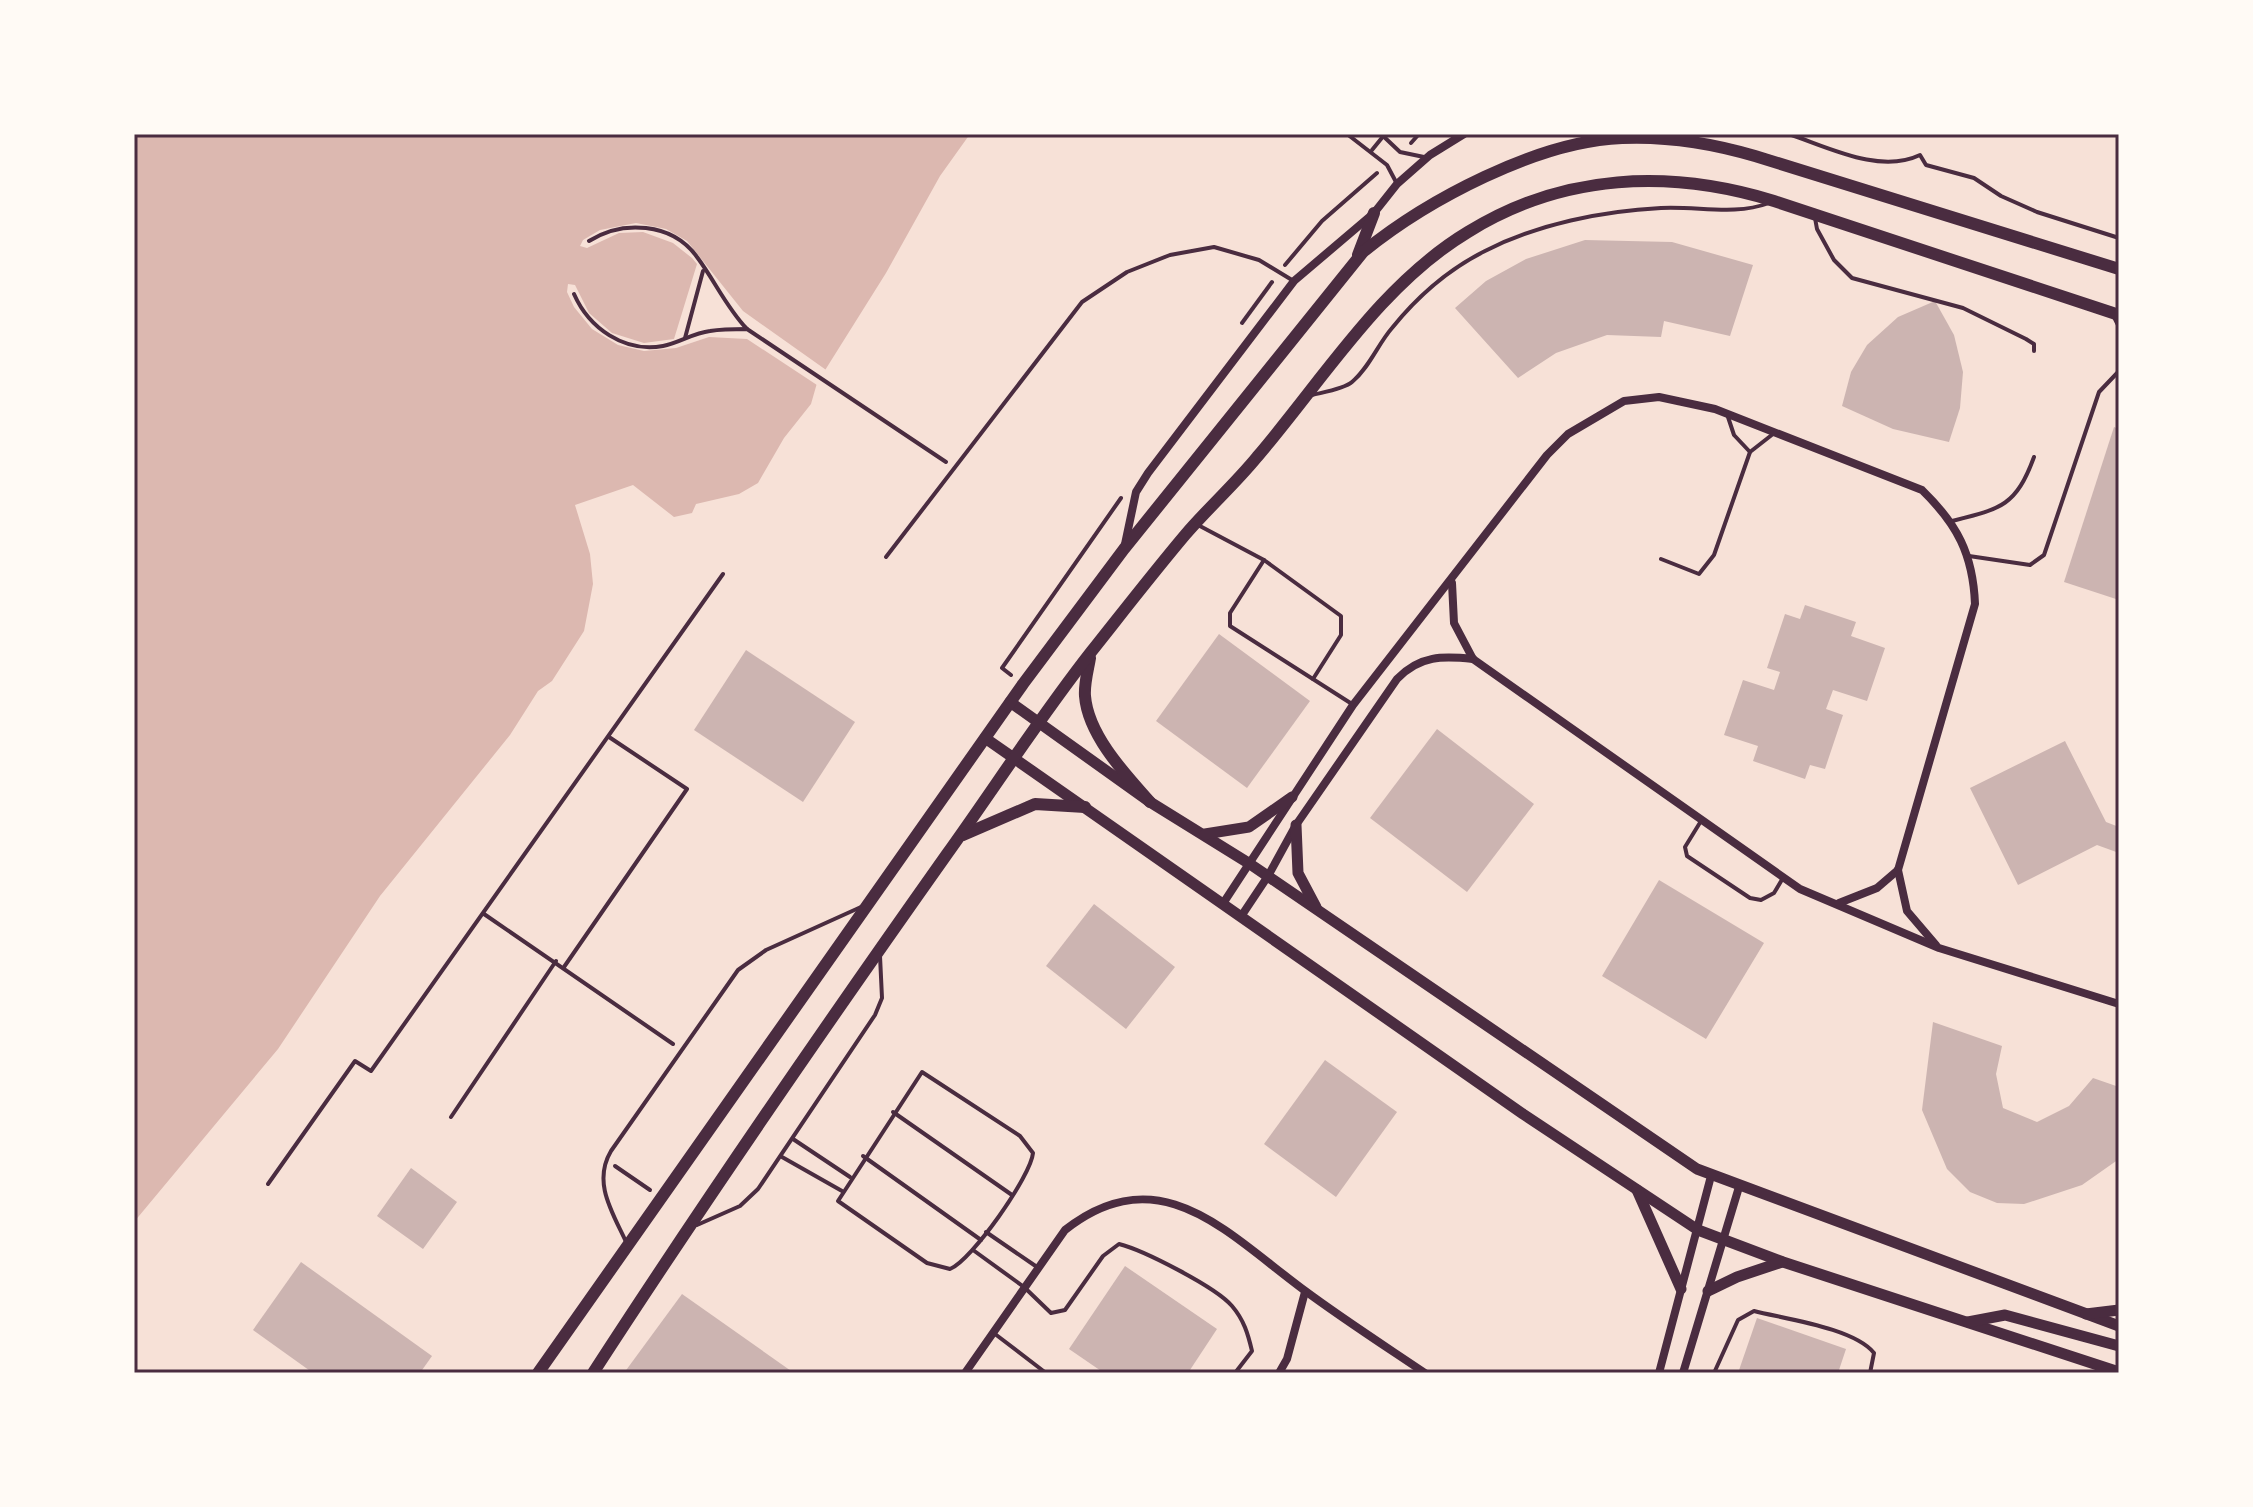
<svg xmlns="http://www.w3.org/2000/svg" width="2253" height="1507" font-family="'Fira Sans',sans-serif">
	<rect width="100%" height="100%" fill="#f7e1d7"/>
	<path fill="#dcb8b0" d="M134,134h836l-30,42 -54,97 -69,110 -6,21 -27,34 -26,45 -19,11 -43,10 -4,9 -18,4 -41,-32 -58,20 15,49 3,30 -9,47 -32,50 -14,10 -28,44 -130,161 -102,153 -144,173z"/>
	<path fill="#f7e1d7" d="M636,223l30,6 21,12 56,70 86,61 -9,15 -73,-48 -38,-2 -33,11 -32,3 -26,-6 -26,-16 -18,-22 -7,-15 1,-8 7,1 14,28 23,20 32,10 30,-4 23,-75 -5,-6 -19,-15 -30,-11 -24,1 -32,15 -7,-2 3,-6 17,-10z"/>
	<g fill="#ccb4b1">
		<path d="M1585,240l87,2 81,23 -23,71 -66,-15 -3,16 -54,-2 -51,18 -38,25 -63,-70 31,-27 40,-22z"/>
		<path d="M1935,301l19,34 9,37 -3,36 -11,34 -56,-13 -51,-23 9,-34 16,-27 31,-28z"/>
		<path d="M2114,427l5,2v171l-55,-18z"/>
		<path d="M1805,605l51,17 -5,14 34,12 -18,53 -34,-11 -7,19 17,6 -18,54 -15,-4 -5,14 -52,-18 5,-15 -34,-11 19,-55 31,10 6,-18 -13,-4 18,-54 15,5z"/>
		<path d="M1219,634l91,67 -63,87 -91,-67z"/>
		<path d="M746,650l109,72 -52,80 -109,-72z"/>
		<path d="M1437,729l97,75 -67,88 -97,-74z"/>
		<path d="M2065,741l41,81 13,5v26l-22,-8 -79,40 -48,-97z"/>
		<path d="M1659,880l105,63 -58,96 -104,-63z"/>
		<path d="M1094,904l81,63 -49,62 -80,-63z"/>
		<path d="M1933,1022l69,24 -6,28 7,34 34,14 32,-16 24,-28 26,9v72l-37,26 -58,19 -27,-1 -27,-11 -23,-23 -25,-59z"/>
		<path d="M1325,1060l72,52 -61,85 -72,-53z"/>
		<path d="M411,1168l46,34 -34,47 -46,-33z"/>
		<path d="M301,1262l131,94 -12,17h-107l-60,-43z"/>
		<path d="M1125,1266l92,63 -29,44h-84l-35,-24z"/>
		<path d="M682,1294l112,79h-170z"/>
		<path d="M1757,1318l89,31 -8,24h-100z"/>
	</g>
	<g fill="none" stroke-linecap="round" stroke-linejoin="round">
		<g stroke="#4a2c40" stroke-width="4">
			<path d="M1789,134c41,14 91,40 131,21l6,10 48,13 27,18 36,16 82,26"/>
			<path d="M1411,143l8,-9"/>
			<path d="M589,241c33,-21 83,-19 108,16 18,24 29,50 50,72"/>
			<path d="M1285,265l37,-44 55,-48"/>
			<path d="M574,294c15,34 50,59 89,52 16,-3 30,-13 47,-15 12,-2 25,-2 37,-2l199,133"/>
			<path d="M1242,323l30,-41"/>
			<path d="M685,338l18,-67"/>
			<path d="M1011,675l-9,-7 119,-170"/>
			<path d="M484,914l189,130"/>
			<path d="M564,967l123,-178 -78,-52"/>
			<path d="M451,1117l105,-156"/>
			<path d="M615,1166l35,24"/>
			<path d="M268,1184l87,-123 16,10 352,-497"/>
		</g>
		<g stroke="#4a2c40" stroke-width="4">
			<path d="M1347,134l40,31 9,17"/>
			<path d="M1381,134l19,18 24,5"/>
			<path d="M1372,150l13,-16"/>
			<path d="M1815,218l2,11 17,31 18,18 111,30 63,31 8,5v7"/>
			<path d="M2114,317l5,10"/>
			<path d="M1312,395c12,-3 32,-6 40,-13 17,-14 26,-38 40,-54 25,-31 57,-59 93,-77 53,-27 117,-40 176,-43 38,-2 73,8 108,-5"/>
			<path d="M1727,414l7,21 16,17 23,-18"/>
			<path d="M1952,521c49,-12 64,-15 82,-64"/>
			<path d="M1198,525l66,35 77,56v19l-28,44"/>
			<path d="M1969,556l61,9 14,-10 55,-163 20,-21"/>
			<path d="M886,557l196,-255 45,-30 43,-17 44,-8 45,13 33,20"/>
			<path d="M1661,559l38,15 15,-19 36,-103"/>
			<path d="M1264,560l-34,53v13l122,78"/>
			<path d="M1701,821l-16,26 2,9 63,42 11,2 13,-7 9,-15"/>
			<path d="M922,1072l98,64 13,17c-2,23 -61,107 -83,116l-23,-6 -89,-62z"/>
			<path d="M893,1112l119,83"/>
			<path d="M793,1139l57,38"/>
			<path d="M863,1156l118,84"/>
			<path d="M782,1157l60,34"/>
			<path d="M697,1225l43,-19 18,-17 117,-174 7,-17 -2,-42"/>
			<path d="M986,1232l51,35"/>
			<path d="M627,1244c-14,-31 -35,-61 -16,-93l127,-181 28,-20 95,-43"/>
			<path d="M973,1250l51,37 27,26 14,-3 38,-54 16,-12c24,6 97,43 113,62 12,14 16,28 20,45l-17,22"/>
			<path d="M995,1334l51,39"/>
			<path d="M1714,1373l24,-53 16,-9c31,8 100,17 120,42l-4,20"/>
		</g>
		<g stroke="#4a2c40" stroke-width="8">
			<path d="M1125,544l11,-52 12,-19 146,-192 80,-68 23,-29 33,-29 34,-21"/>
			<path d="M1452,583l2,40 19,36 327,230 139,59 180,56"/>
			<path d="M1898,870l9,41 29,34"/>
			<path d="M1224,902l129,-197 194,-250 21,-21 56,-33 35,-4 56,12 207,81c35,34 51,64 53,114l-77,266 -21,18 -38,15"/>
			<path d="M1242,915l26,-39 28,-51 101,-146c23,-24 46,-23 76,-20"/>
			<path d="M965,1373l100,-143c95,-75 163,4 239,60 39,29 81,56 121,83"/>
			<path d="M1279,1373l8,-14 18,-67"/>
			<path d="M1659,1373l52,-197"/>
			<path d="M1683,1373l56,-186"/>
		</g>
		<g stroke="#4a2c40" stroke-width="11">
			<path d="M1010,702l140,100 100,62 447,305 422,157"/>
			<path d="M985,738l538,376 175,116 85,32 336,110"/>
			<path d="M1296,825l2,48 18,34"/>
			<path d="M1205,834l44,-7 43,-30"/>
			<path d="M1637,1190l44,99"/>
			<path d="M1708,1291l29,-14 45,-15"/>
			<path d="M2086,1314l33,-4"/>
			<path d="M1968,1322l37,-7 114,31"/>
		</g>
		<g stroke="#4a2c40" stroke-width="12">
			<path d="M1358,255l16,-42"/>
			<path d="M1090,658c-2,12 -6,26 -5,38 3,39 40,78 65,106"/>
			<path d="M963,835l72,-31 50,3"/>
			<path d="M538,1373l485,-689 101,-135 239,-297c64,-52 175,-111 259,-114 46,-2 89,5 133,18l364,113"/>
			<path d="M593,1373c114,-176 233,-348 354,-519 48,-67 93,-137 144,-202 31,-39 62,-79 94,-117 23,-27 50,-51 72,-78 66,-77 123,-172 211,-225 95,-59 202,-63 306,-31l345,114"/>
		</g>
	</g>
	<rect width="2253" height="1507" fill="none" stroke="#fffaf5" stroke-width="272"/>
	<rect x="136" y="136" width="1981" height="1235" fill="none" stroke="#4a2c40" stroke-width="3"/>
</svg>
